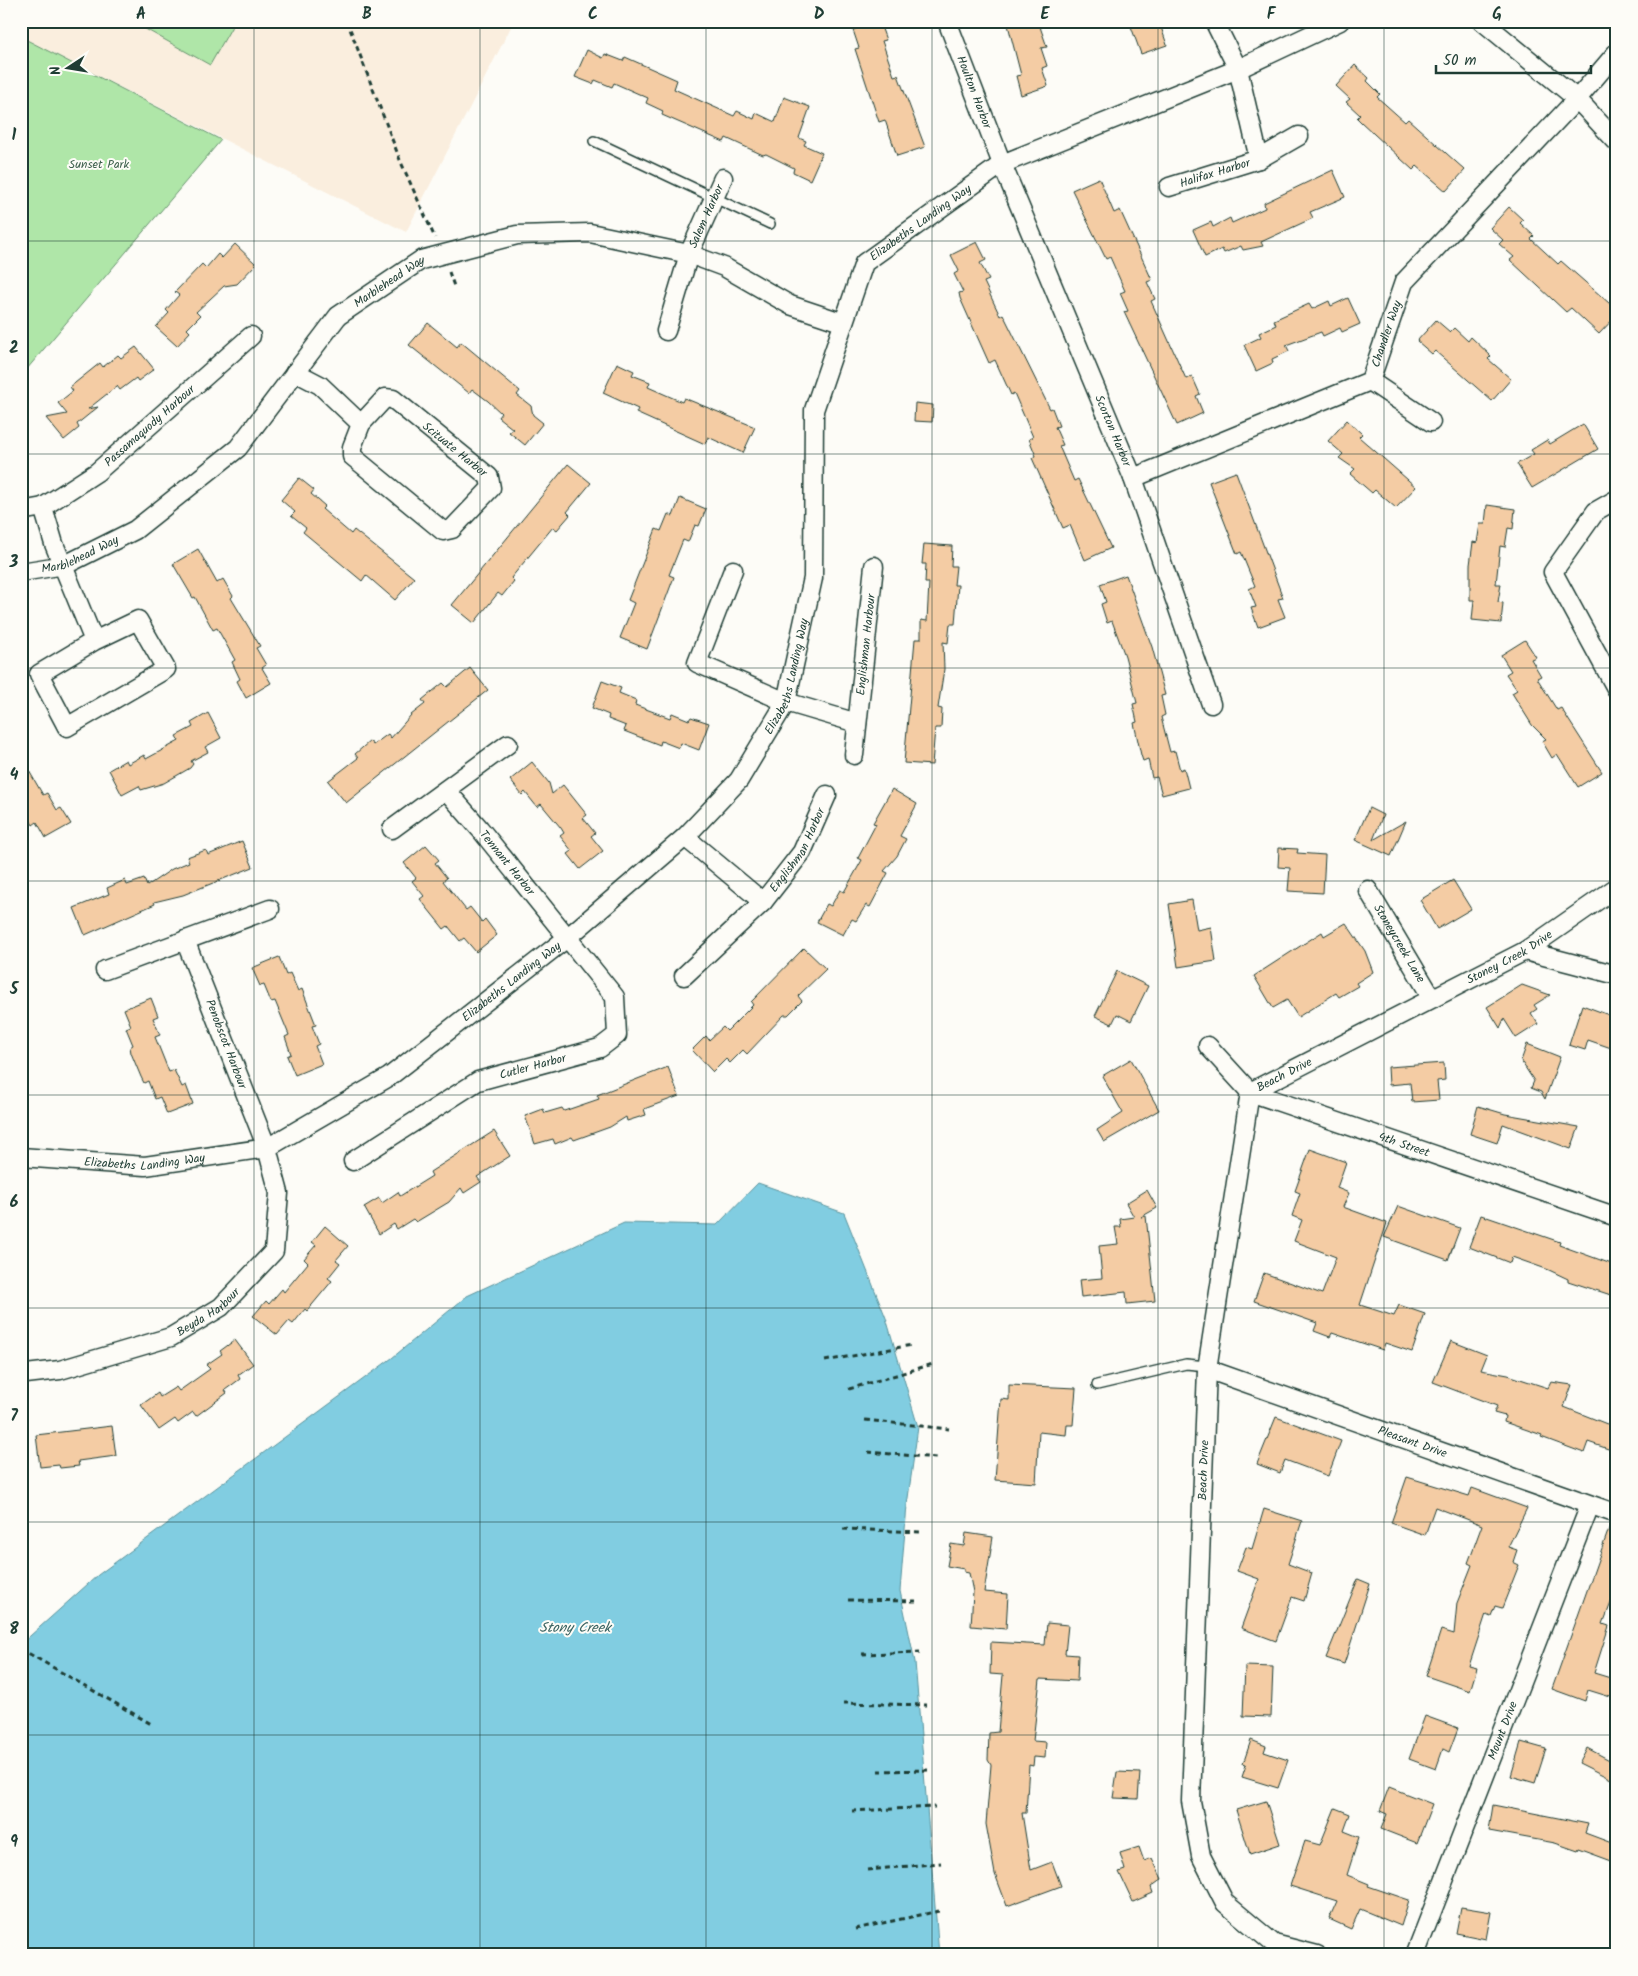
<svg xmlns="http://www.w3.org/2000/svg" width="1638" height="1976" font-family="Kalam,sans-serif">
	<rect width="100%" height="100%" fill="#fdfcf7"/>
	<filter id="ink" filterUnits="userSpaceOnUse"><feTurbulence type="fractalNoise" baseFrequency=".02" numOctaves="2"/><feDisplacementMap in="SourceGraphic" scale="10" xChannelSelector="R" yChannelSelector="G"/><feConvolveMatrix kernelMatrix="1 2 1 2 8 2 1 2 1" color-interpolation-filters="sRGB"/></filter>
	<g filter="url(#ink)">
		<path fill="#faeede" d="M21,21h493l-108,211 -385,-195z"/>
		<g fill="#afe6a8" stroke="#67926e">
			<path d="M131,21h104l-25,44z"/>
			<path d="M21,37l200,103 -200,236z"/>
		</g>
		<path fill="#81cde1" stroke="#5a939c" d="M758,1183l86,30 42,105 32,109 -11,78 -7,86 15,71 24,293h-918v-311l77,-69 294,-217 75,-62 157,-73 93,2z"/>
		<g fill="#f4cca4" stroke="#1f3d34">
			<path d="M856,21h23l7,19 -4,1 12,35 4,-1 27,72 -28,9 -12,-36 -6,2 -24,-73 4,-1 -6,-18 5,-2z"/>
			<path d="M1007,21h31l9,26 -6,1 6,18 -5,2 6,18 -27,9 -5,-19 5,-1z"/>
			<path d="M1129,21h30l8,24 -26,9z"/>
			<path d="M587,50l16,8 2,-4 18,7 2,-4 52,23 -3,9 60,27 3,-5 17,8 2,-6 19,9 9,-25 26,10 -11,31 7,3 -2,4 18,8 -12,27 -17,-8 1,-4 -28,-14 -3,1 -37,-17 -2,4 -62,-27 1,-4 -17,-8 2,-5 -34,-15 -2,4 -17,-7 -2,4 -18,-7z"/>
			<path d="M1355,65l14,13 -2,3 13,13 -3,3 28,25 3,-3 57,51 -19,21 -29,-25 -4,4 -52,-48 -4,-4 3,-3 -14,-13 4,-3 -14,-13z"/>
			<path d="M1333,170l12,27 -35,15 3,6 -52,24 2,4 -20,4 -2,-4 -17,7 -2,-4 -17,8 -12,-27 18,-8 2,5 17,-9 2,5 33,-15 -1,-5z"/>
			<path d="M1099,178l15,35 6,-3 32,70 -5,2 8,17 -4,2 35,78 6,-3 8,18 -4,2 7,17 -26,12 -53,-113 4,-1 -8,-18 5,-2 -15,-34 -4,2 -34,-69z"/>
			<path d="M1509,207l14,13 -3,3 14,13 -3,3 27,25 3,-3 56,49v5l-18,19 -28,-26 -5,4 -56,-52 4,-3 -15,-13 4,-4 -13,-12z"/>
			<path d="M977,242l9,18 -6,3 9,17 -5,2 16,34 3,-2 47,95 2,-1 7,18 -4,1 8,18 -4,1 15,35 4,-2 33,69 -26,12 -15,-35 -7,3 -31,-70 4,-2 -7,-17 4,-2 -19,-44 -3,2 -16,-35 -6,3 -29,-65 -1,-5 4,-1 -9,-18 5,-3 -8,-16z"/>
			<path d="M235,244l21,20 -19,20 -13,2 -28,26 4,4 -13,13 3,3 -13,14 -21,-19 13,-14 -3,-3 13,-15 -4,-3 27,-28 4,4 12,-14 4,4z"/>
			<path d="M1348,298l12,26 -18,8 -2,-4 -17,8 -2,-4 -35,13 3,6 -17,8 1,4 -17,8 -12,-26 17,-8 -2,-4 17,-8 -2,-5 35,-16 3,5 17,-8 2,5z"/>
			<path d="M1436,320l14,12 4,-4 14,13 3,-4 20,19 -3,3 23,20 -19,22 -57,-50 -3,3 -15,-13z"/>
			<path d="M428,323l29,24 4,-5 59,49 -3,4 14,11 2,9 10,8 -18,22 -16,-13 4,-3 -15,-12 3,-4 -13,-12 -16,-12 -3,4 -60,-48z"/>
			<path d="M136,347l18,22 -16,12 -2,-3 -16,12 -3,-4 -29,23 10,-2 -21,17 2,4 -15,12 -18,-22 21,-4 -9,-11 15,-12 -3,-4 30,-24 3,4 15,-12 3,3z"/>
			<path d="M617,363l17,8 -2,4 18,7 -2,5 34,15 2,-4 71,29 -12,26 -35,-16 -3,7 -69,-31 2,-4 -35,-16z"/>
			<path d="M915,403l18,2 -1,17 -18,-1z"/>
			<path d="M1347,420l15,14 -3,3 57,50 -20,21 -21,-18 -3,3 -22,-19 5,-5 -16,-11 4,-4 -15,-13z"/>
			<path d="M1583,424l15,25 -66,39 -15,-24 17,-10 -3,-4 16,-10 3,4z"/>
			<path d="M568,464l23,19 -24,29 3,3 -13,15 -4,-3 -42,51 3,3 -12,15 -4,-3 -24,30 -22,-18z"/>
			<path d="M1236,472l47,126 -5,1 7,18 -27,10 -7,-19 5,-1 -7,-18 6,-3 -14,-34 -4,2 -28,-72z"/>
			<path d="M299,478l15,12 -3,4 14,12 -3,3 29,25 3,-4 60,48 -19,22 -29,-25 -4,6 -59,-49 3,-4 -15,-12 4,-4 -14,-12z"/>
			<path d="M680,498l26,11 -7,17 -4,-1 -7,17 -5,-2 -14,35 5,2 -27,72 -27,-11 14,-35 -6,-3 28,-71 5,2 7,-17 5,2z"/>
			<path d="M1487,505l28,4 -2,20 -5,-1 -3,19 -5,-1 -4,38h5l-3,18 5,1 -2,20 -29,-3 2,-20h-4v-35l3,-23 4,1 3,-19h5z"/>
			<path d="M924,544l28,2 -1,20h5l-2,19h4l-3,39h-5l-2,19 -5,-1 1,27 -6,39 4,1 -1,19h-6l-3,37 -28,-2 11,-124h6v-19l6,1 2,-38h-4l1,-19h-4z"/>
			<path d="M198,549l19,34 6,-4 10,17 -2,2 29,48 -4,2 10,17 -4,3 9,15 -25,15 -9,-17 3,-2 -8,-17 3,-2 -18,-32 -4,2 -18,-33 -2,1 -20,-34z"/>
			<path d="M1126,575l26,72 13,48 -4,1 4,19 -4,2 9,35 5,-1 5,19 4,-2 5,20 -27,7 -5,-18 -5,1 -4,-19 -5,2 -2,-6 -7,-32 3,-1 -4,-18 4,-1 -12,-47 -13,-35 -5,2 -6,-19 5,-2 -6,-18z"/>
			<path d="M1525,640l11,17 -5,2 10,17 -4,2 20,32 4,-2 41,64 -24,15 -21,-33 -5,4 -10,-17 4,-2 -14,-14 -20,-32 5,-3 -11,-16 5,-3 -10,-16z"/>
			<path d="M470,668l18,22 -142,113 -18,-22 30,-23 -3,-4 15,-13 3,4 15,-11 3,4 20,-23 14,-11 -3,-4 21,-17 4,4z"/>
			<path d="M602,681l19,7 -2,5 17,7 -1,5 35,13 2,-5 17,7 2,-3 18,6 -10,27 -18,-7 -2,5 -18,-7 -1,4 -36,-14 2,-5 -18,-7 1,-4 -17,-7z"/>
			<path d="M208,713l13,25 -16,9 3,5 -17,9 2,3 -3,4 -26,15 -23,7 -2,-4 -17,9 -13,-25 17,-10 2,4 16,-9 2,4 33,-18 -3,-5 17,-9 -2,-4z"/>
			<path d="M21,757l22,38 4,-2 10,17 4,-2 10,16 -25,14 -9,-16 -4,3 -12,-20z"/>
			<path d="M532,762l17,21 3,11 11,-9 24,30 -4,3 12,15 -4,3 12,15 -23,18 -12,-15 4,-3 -12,-15 4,-3 -3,-5 -20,-24 -4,3 -12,-15 -3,3 -12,-15z"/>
			<path d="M892,789l25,15 -17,32 6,3 -9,17 -13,15 4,2 -18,34 -4,-2 -10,16 -4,-2 -9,16 -26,-13 10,-18 4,2 9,-16 4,2 18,-32 -4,-2 18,-34 -3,-1z"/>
			<path d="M1369,808l14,7 -10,25 33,-19 -15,35 -36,-16z"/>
			<path d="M242,841l11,26 -70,28 -29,7 1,2 -70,31 -11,-27 35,-14 -2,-6 18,-8 2,5 17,-6 3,7 25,-17 17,-7 -2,-5 19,-7 2,5z"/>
			<path d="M426,845l13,15 -4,3 12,15 -4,3 23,29 4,-3 12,15 3,-3 12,16 -21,17 -12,-14 -4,3 -12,-15 -4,3 -24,-30 4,-3 -12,-15 4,-3 -12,-15z"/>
			<path d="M1279,848l19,1 -1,4 28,2 -2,38 -35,-2 2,-23 -12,-1z"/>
			<path d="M1453,880l18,29 -34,20 -17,-29z"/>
			<path d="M1192,900l5,30 14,-3 5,34 -38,6 -9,-63z"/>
			<path d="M1346,923l19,28 8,21 -17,11 2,3 -19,11 -3,-4 -38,24 -11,-17 -14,8 -19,-32 68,-44 2,4z"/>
			<path d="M804,948l22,21 -28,27 4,5 -14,14h-4l-37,39 -4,-4 -13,13 -4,-4 -13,13 -21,-22 14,-14 3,4 14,-13 4,4 26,-26 -2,-3z"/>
			<path d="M279,957l7,18 4,-2 8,18 4,-2 14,36 -4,1 7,18 -4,2 7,18 -27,11 -8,-19 4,-2 -6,-17 4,-2 -14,-34 -4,1 -7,-17 -4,1 -8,-18z"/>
			<path d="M1117,971l31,15 -17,35 -14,-7 -5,10 -17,-8z"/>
			<path d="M1522,985l28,10 -16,10 3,4 -6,4 7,11 -22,14 -12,-19 -4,9 -13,-21z"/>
			<path d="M151,998l7,18 -5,2 7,17 -5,2 14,35 5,-2 8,17 4,-2 7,19 -26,10 -7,-17 -5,2 -7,-18 -4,2 -3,-6 -10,-24 -1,-6 3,-2 -7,-17 5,-2 -7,-17z"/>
			<path d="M1582,1005l35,13v32l-29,-10 -3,10 -16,-5z"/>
			<path d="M1527,1044l33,13 -15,42 -4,-7 -10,-4 3,-7 -13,-20z"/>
			<path d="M1131,1059l28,51 -55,32 -7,-12 26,-17 -21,-37z"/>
			<path d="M1444,1063l1,17 -8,1 2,19 -27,2 -2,-19 -21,2 -1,-18z"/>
			<path d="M668,1067l11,29 -35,13 2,6 -19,6 -1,-4 -16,10 -36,13 -2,-3 -17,7 -2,-5 -18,5 -10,-28 18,-7 2,4 17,-5 2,3 35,-12 -2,-4z"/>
			<path d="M1478,1106l27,8 74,13 -8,22 -68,-25 -6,19 -27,-9z"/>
			<path d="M494,1131l16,25 -33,21 4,5 -17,11 -3,-5 -12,14 -33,20 -3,-3 -16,10 -3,-5 -15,10 -15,-27 15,-9 3,5 16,-11 2,4 32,-20 -2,-4z"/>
			<path d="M1310,1149l36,13 -9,26 12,5 -6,14 44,16 -27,82 34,11 5,-11 26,9 -13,38 -27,-9 -2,7 -51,-17 -2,4 -16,-6 3,-8 -63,-22 10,-28 58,21 14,-37 -42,-16 8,-21 -10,-4 8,-23 -5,-2z"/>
			<path d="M1147,1190l10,18 -16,9 5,-1 9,85 -28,3 -1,-12 -45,5 -2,-17 23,-2 -3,-32 19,-2 -3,-17h6l-1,-8 14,-2 -8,-14z"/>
			<path d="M1398,1206l62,22 -12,32 -64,-23z"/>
			<path d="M1481,1215l79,27 -1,3 58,21v31l-49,-16v-2l-19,-9 -37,-13 -2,6 -41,-16z"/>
			<path d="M325,1226l23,20 -12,14 4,3 -12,15 4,3 -25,30 -2,-2 -12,15 -4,-3 -12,14 -24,-19 13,-15 3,3 13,-15 2,3 24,-29 -4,-4 12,-14 -4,-3z"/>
			<path d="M235,1340l18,24 -15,11 2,4 -15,11 2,3 -31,23 -3,-4 -15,11 -3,-4 -16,11 -18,-25 17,-12 2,4 16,-10 3,4 31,-22 -4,-4 16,-11 -2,-3z"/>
			<path d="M1451,1341l36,14 -6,15 27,5 40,13 3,-6 21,3 -8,22 53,21v24l-29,-10 -4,11 -43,-16 1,-2 -38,-13 1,-6 -11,-3 3,-7 -64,-24z"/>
			<path d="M1009,1385l67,3 -3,37h-6l-1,10 -27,-3 -3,51 -41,-3 6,-81 8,1z"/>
			<path d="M1276,1417l65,24 -13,35 -43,-16 -5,13 -23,-9z"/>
			<path d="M112,1426l4,30 -38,5 1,5 -19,2 -1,-3 -19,2 -4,-32z"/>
			<path d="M1407,1477l62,19 3,-8 55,20 -19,39 9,3 -4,12 6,3 -17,43 -7,-2 -4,10 -5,-2 -17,52 8,2 -7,23 -44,-15 15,-46 13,4 3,-31 15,-38 -4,-2 14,-38 -47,-18 -10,28 -34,-12z"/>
			<path d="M1264,1509l38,12 -14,43 24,9 -8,28 -12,-4 -16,44 -35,-13 18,-49 -22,-8 9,-24 6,2z"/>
			<path d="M1611,1523l6,1v63l-14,37 6,2 -15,47 23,7v19l-29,-9 -3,11 -33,-12z"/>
			<path d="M966,1533l27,4 -9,55 24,2 -2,35 -35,-3 2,-34 -4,-19 -5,-1v-3l-17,-3 4,-22 13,2z"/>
			<path d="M1358,1579l12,5 -26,80 -18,-6z"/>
			<path d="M1047,1623l21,2 -3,29 13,1 -1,26 -37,-2 -7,62 13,1 -1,16 -11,-1 -1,9 -4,-1 -3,48h-4l9,57 21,-8 9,24 -54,20 -12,-32 -9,-50 5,-59 -3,-5 1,-27 9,-1 5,-57 -13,-1 1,-32 54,3z"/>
			<path d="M1245,1666l28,1 -2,50 -28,-1z"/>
			<path d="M1425,1716l33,12 -9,24 -6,-3 -7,20 -27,-10z"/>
			<path d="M1251,1740l15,6 -2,6 24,8 -10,28 -36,-11 4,-12 -3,-1z"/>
			<path d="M1521,1742l25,7 -11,34 -24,-7z"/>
			<path d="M1587,1748l30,16v18l-38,-19z"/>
			<path d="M1117,1772l23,1 -2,26 -25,-1z"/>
			<path d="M1389,1787l43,17 -15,39 -36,-14 6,-15 -7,-3z"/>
			<path d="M1266,1801l14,43 -30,10 -14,-44z"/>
			<path d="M1493,1805l95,19 -3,9 32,12v18l-38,-14 -1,2 -23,-8 -66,-12z"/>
			<path d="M1335,1808l15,6 -6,17 15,6 -12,38 22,9 -1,2 41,14 -8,26 -41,-17 -9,20 -22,-10 8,-18 -47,-15 15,-45 15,4z"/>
			<path d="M1139,1847l5,14 8,-3 10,21 -11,8 2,6 -20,9 -14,-30 6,-2 -5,-17z"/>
			<path d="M1461,1907l30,5 -5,27 -30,-6z"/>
		</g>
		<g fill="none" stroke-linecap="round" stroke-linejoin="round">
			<g stroke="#1f3d34" stroke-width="12">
				<g id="service">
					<path d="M594,141l176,83"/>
					<path d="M1097,1385l89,-21 21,2"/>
				</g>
			</g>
			<g stroke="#1f3d34" stroke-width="21">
				<g id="minor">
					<path id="s1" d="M947,21l55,143 131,314 78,226"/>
					<path d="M1214,21l24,48 21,90"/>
					<path d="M1482,21l95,78 40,43"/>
					<path id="s2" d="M1169,187l90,-28 40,-23"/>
					<path id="s3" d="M666,331l23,-77 34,-76"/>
					<path id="s4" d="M295,372l25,13 41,39 24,-26 8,1 96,78 2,11 -39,41 -9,2 -91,-75v-9l9,-23"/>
					<path d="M1370,381l61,41"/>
					<path id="s5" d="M1133,478l237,-97 34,-99 173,-183 40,-47"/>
					<path d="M1617,499l-21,12 -43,61 64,118"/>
					<path d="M21,511l22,-4"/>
					<path d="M733,570l-36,93 89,39 71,21"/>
					<path id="s6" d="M21,572l44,-7 70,-35 103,-82 100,-132 83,-56 96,-25 73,-2 99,21 35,13 66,38 54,18"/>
					<path id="s7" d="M94,641l-55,33 28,53 99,-58 -28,-49 -44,21 -40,-97 -11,-37 54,-35 154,-136"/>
					<path id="s8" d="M854,755l20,-189"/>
					<path d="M392,829l116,-85"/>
					<path d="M685,837l78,65"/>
					<path id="s9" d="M1368,890l64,108"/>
					<path d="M1525,951l92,24"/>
					<path d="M105,970l165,-61"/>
					<path id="s10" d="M684,976l79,-74 39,-50 25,-57"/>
					<path id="s11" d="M1208,1046l42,46 367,125"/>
					<path id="s12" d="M21,1157l124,9 122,-18 122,-71 178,-139 118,-101 54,-57 47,-78 27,-124 1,-168 50,-147 138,-99 236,-95 102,-48"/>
					<path id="s13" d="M353,1161l125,-80 122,-33 17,-13 -2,-38 -135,-168 -34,-39"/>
					<path id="s14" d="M1207,1369l410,145"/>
					<path id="s15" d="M26,1374l34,-4 111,-33 50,-30 53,-56 5,-58 -12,-45 -82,-208"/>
					<path id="s16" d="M1317,1955l-43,-11 -49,-41 -24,-47 -10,-55 16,-432 43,-277 275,-141 92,-64"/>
					<path id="s17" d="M1415,1955l175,-450"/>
				</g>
			</g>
			<g stroke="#1f3d34" stroke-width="3" stroke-dasharray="5 4" stroke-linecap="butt">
				<path d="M347,21l53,139 35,78"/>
				<path d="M449,272l6,17"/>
				<path d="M825,1361l87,-16"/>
				<path d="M849,1389l84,-25"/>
				<path d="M865,1420l84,9"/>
				<path d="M868,1452l69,6"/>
				<path d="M843,1529l79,3"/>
				<path d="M848,1600l68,1"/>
				<path d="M21,1649l132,76"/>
				<path d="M862,1654l58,-2"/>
				<path d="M843,1703l84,2"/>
				<path d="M878,1771l52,-1"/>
				<path d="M852,1811l83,-4"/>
				<path d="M867,1870l74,-7"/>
				<path d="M855,1929l84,-18"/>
			</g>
			<use href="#service" stroke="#fdfcf7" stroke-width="9"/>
			<use href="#minor" stroke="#fdfcf7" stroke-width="18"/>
		</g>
	</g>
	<path fill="none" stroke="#1f3d34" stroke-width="1" stroke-opacity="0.55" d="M254,21v1934M480,21v1934M706,21v1934M932,21v1934M1158,21v1934M1384,21v1934M21,241h1596M21,454h1596M21,668h1596M21,881h1596M21,1095h1596M21,1308h1596M21,1522h1596M21,1735h1596"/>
	<g text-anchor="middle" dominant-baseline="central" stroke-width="4" stroke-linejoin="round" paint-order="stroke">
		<g font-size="12" fill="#1f3d34" stroke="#fdfcf7">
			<text stroke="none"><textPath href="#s1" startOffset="76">Houlton Harbor</textPath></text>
			<text stroke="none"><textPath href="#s2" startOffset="48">Halifax Harbor</textPath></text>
			<text stroke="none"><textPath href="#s3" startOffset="122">Salem Harbor</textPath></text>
			<text stroke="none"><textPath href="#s12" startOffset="1459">Elizabeths Landing Way</textPath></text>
			<text stroke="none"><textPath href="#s6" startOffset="482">Marblehead Way</textPath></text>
			<text stroke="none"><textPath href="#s5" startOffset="306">Chandler Way</textPath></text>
			<text stroke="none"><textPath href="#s7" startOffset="622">Passamaquody Harbour</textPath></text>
			<text stroke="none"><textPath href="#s1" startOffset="442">Scorton Harbor</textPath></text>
			<text stroke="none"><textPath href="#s4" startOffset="208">Scituate Harbor</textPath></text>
			<text stroke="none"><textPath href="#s6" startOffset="62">Marblehead Way</textPath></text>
			<text stroke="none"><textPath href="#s8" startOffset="111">Englishman Harbour</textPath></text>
			<text stroke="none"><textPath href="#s12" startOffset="964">Elizabeths Landing Way</textPath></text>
			<text stroke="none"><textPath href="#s10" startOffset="171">Englishman Harbor</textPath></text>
			<text transform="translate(507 863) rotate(51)">Tennant Harbor</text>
			<text stroke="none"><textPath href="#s9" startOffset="62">Stoneycreek Lane</textPath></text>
			<text stroke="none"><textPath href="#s16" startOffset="1222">Stoney Creek Drive</textPath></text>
			<text stroke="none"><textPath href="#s12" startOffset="544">Elizabeths Landing Way</textPath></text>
			<text transform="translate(226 1044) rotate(69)">Penobscot Harbour</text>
			<text stroke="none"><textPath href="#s13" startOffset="205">Cutler Harbor</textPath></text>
			<text stroke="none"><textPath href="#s16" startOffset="968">Beach Drive</textPath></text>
			<text stroke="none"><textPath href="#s11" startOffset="225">4th Street</textPath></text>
			<text stroke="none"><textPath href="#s12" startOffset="124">Elizabeths Landing Way</textPath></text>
			<text stroke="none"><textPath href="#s15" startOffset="195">Beyda Harbour</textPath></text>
			<text stroke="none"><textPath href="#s14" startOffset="218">Pleasant Drive</textPath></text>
			<text stroke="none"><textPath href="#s16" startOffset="548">Beach Drive</textPath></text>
			<text stroke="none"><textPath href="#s17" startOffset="241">Mount Drive</textPath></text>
		</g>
		<g font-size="12" fill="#3c5f4b" stroke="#fdfcf7">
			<text x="99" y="164">Sunset Park</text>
		</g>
		<g font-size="14" font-style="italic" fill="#38615f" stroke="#fdfcf7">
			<text x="575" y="1628">Stony Creek</text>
		</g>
	</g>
	<rect width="1638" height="1976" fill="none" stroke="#fdfcf7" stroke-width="55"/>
	<g transform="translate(68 68) rotate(258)" stroke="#fdfcf7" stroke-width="4" paint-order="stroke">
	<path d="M0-4L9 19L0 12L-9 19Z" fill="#1f3d34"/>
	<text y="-8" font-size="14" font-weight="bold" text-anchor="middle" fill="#1f3d34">N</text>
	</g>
	<path d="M1436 65v8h155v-8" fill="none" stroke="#1f3d34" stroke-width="2.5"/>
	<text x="1443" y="65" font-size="15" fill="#1f3d34" stroke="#fdfcf7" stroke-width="4" paint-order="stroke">50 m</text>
	<rect x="28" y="28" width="1582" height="1920" fill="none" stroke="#1f3d34" stroke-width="2"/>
	<g font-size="16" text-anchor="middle" font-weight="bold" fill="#1f3d34">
		<text x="141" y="19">A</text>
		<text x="367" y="19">B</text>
		<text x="593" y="19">C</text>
		<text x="819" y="19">D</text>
		<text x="1045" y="19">E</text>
		<text x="1271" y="19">F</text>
		<text x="1497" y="19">G</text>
		<text x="14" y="140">1</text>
		<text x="14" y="353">2</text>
		<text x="14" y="567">3</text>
		<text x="14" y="780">4</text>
		<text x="14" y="994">5</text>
		<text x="14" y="1207">6</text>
		<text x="14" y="1421">7</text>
		<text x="14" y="1634">8</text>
		<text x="14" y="1847">9</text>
	</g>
</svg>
